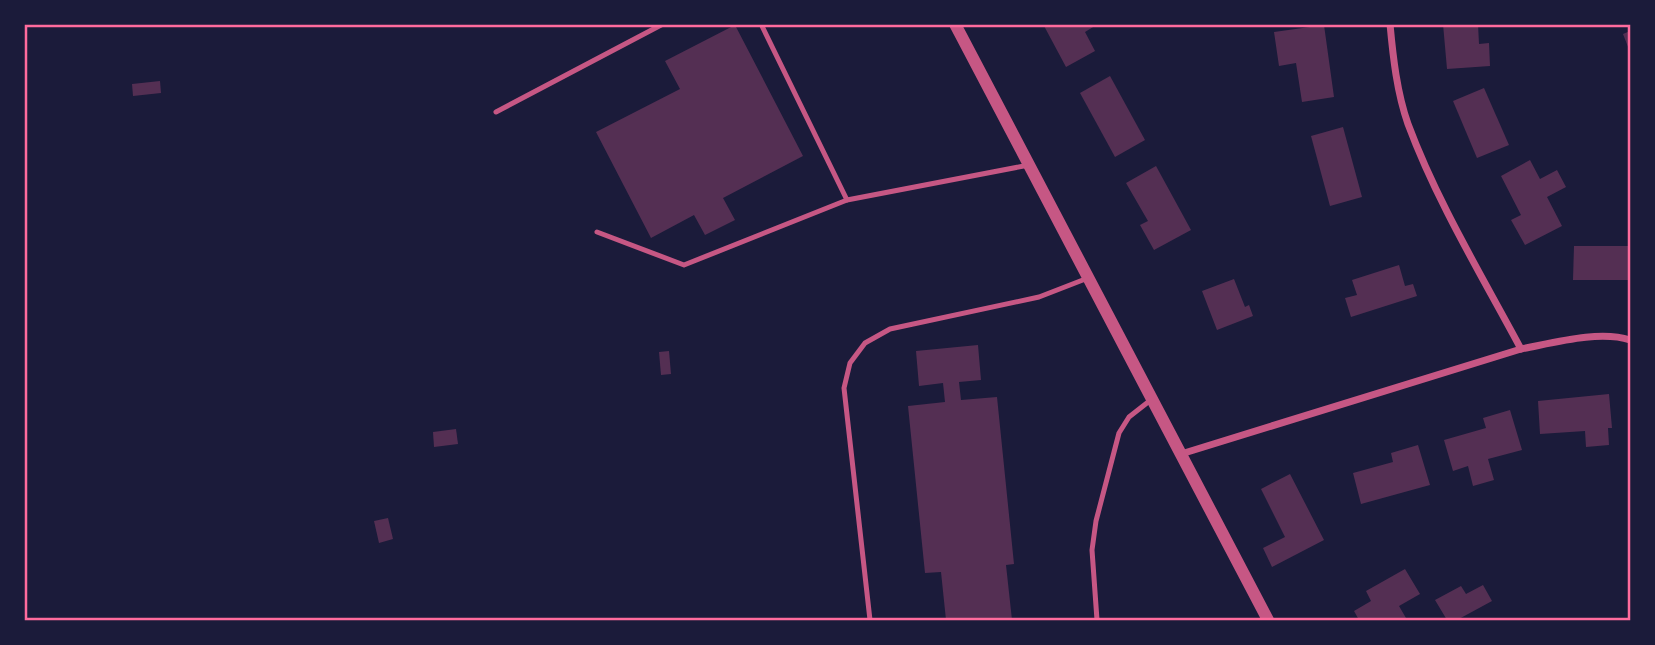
<svg xmlns="http://www.w3.org/2000/svg" width="1655" height="645" font-family="Inter,sans-serif">
	<rect width="100%" height="100%" fill="#1b1b3a"/>
	<g fill="#542f53">
		<path d="M1043,24h55l-13,8 10,19 -29,16z"/>
		<path d="M1443,24h35l1,20 10,-1 1,23 -43,3z"/>
		<path d="M735,25l68,131 -80,42 12,22 -30,15 -11,-20 -43,23 -55,-106 84,-43 -15,-28z"/>
		<path d="M1324,25l10,72 -32,5 -6,-39 -17,3 -5,-34z"/>
		<path d="M1630,31v21l-7,-18z"/>
		<path d="M1110,76l35,64 -30,17 -35,-64z"/>
		<path d="M160,81l1,12 -28,3 -1,-12z"/>
		<path d="M1484,88l25,57 -32,13 -24,-57z"/>
		<path d="M1343,127l19,70 -32,9 -19,-70z"/>
		<path d="M1530,160l10,19 17,-9 9,17 -19,10 15,29 -37,19 -14,-25 10,-5 -20,-39z"/>
		<path d="M1156,166l35,64 -37,20 -14,-25 8,-4 -22,-38z"/>
		<path d="M1574,246h56v34h-57z"/>
		<path d="M1399,265l6,21 8,-2 4,12 -66,21 -6,-19 12,-3 -5,-15z"/>
		<path d="M1234,279l11,28 4,-2 4,11 -36,14 -15,-39z"/>
		<path d="M978,345l3,35 -22,2 2,18 36,-3 17,167 -8,1 6,55h-66l-5,-48 -16,1 -17,-167 37,-4 -2,-19 -24,3 -3,-35z"/>
		<path d="M669,351l2,23 -10,1 -2,-23z"/>
		<path d="M1609,394l3,34h-4l1,17 -23,2 -1,-16 -45,3 -2,-33z"/>
		<path d="M1510,410l12,40 -34,9 6,21 -21,6 -5,-20 -15,5 -9,-31 42,-12 -3,-10z"/>
		<path d="M456,429l2,15 -24,3 -1,-15z"/>
		<path d="M1418,445l12,40 -69,19 -8,-31 40,-11 -2,-9z"/>
		<path d="M1290,474l34,66 -52,27 -9,-19 22,-11 -24,-48z"/>
		<path d="M388,518l5,21 -14,4 -5,-22z"/>
		<path d="M1405,569l15,25 -21,12 7,12 -4,2h-43l-5,-9 17,-10 -5,-10z"/>
		<path d="M1483,585l9,16 -35,19h-10l-12,-20 26,-14 5,8z"/>
	</g>
	<g fill="none" stroke-linecap="round" stroke-linejoin="round">
		<g stroke="#c65784" stroke-width="5">
			<path d="M761,24l86,176 182,-35"/>
			<path d="M496,112l167,-88"/>
			<path d="M597,232l87,33 163,-65"/>
			<path d="M870,620l-26,-232 6,-25 15,-20 25,-14 149,-32 49,-19"/>
			<path d="M1097,620l-5,-70 4,-29 23,-88 10,-16 23,-18"/>
		</g>
		<g stroke="#c65784" stroke-width="7">
			<path d="M1390,24c3,33 7,69 18,100 29,78 74,152 113,225"/>
			<path d="M1181,454l340,-105c32,-6 78,-19 109,-9"/>
		</g>
		<path stroke="#c65784" stroke-width="12" d="M955,24l313,596"/>
	</g>
	<rect width="1655" height="645" fill="none" stroke="#1b1b3a" stroke-width="52"/>
	<rect x="26" y="26" width="1603" height="593" fill="none" stroke="#ff6b9d" stroke-width="2.5"/>
</svg>
